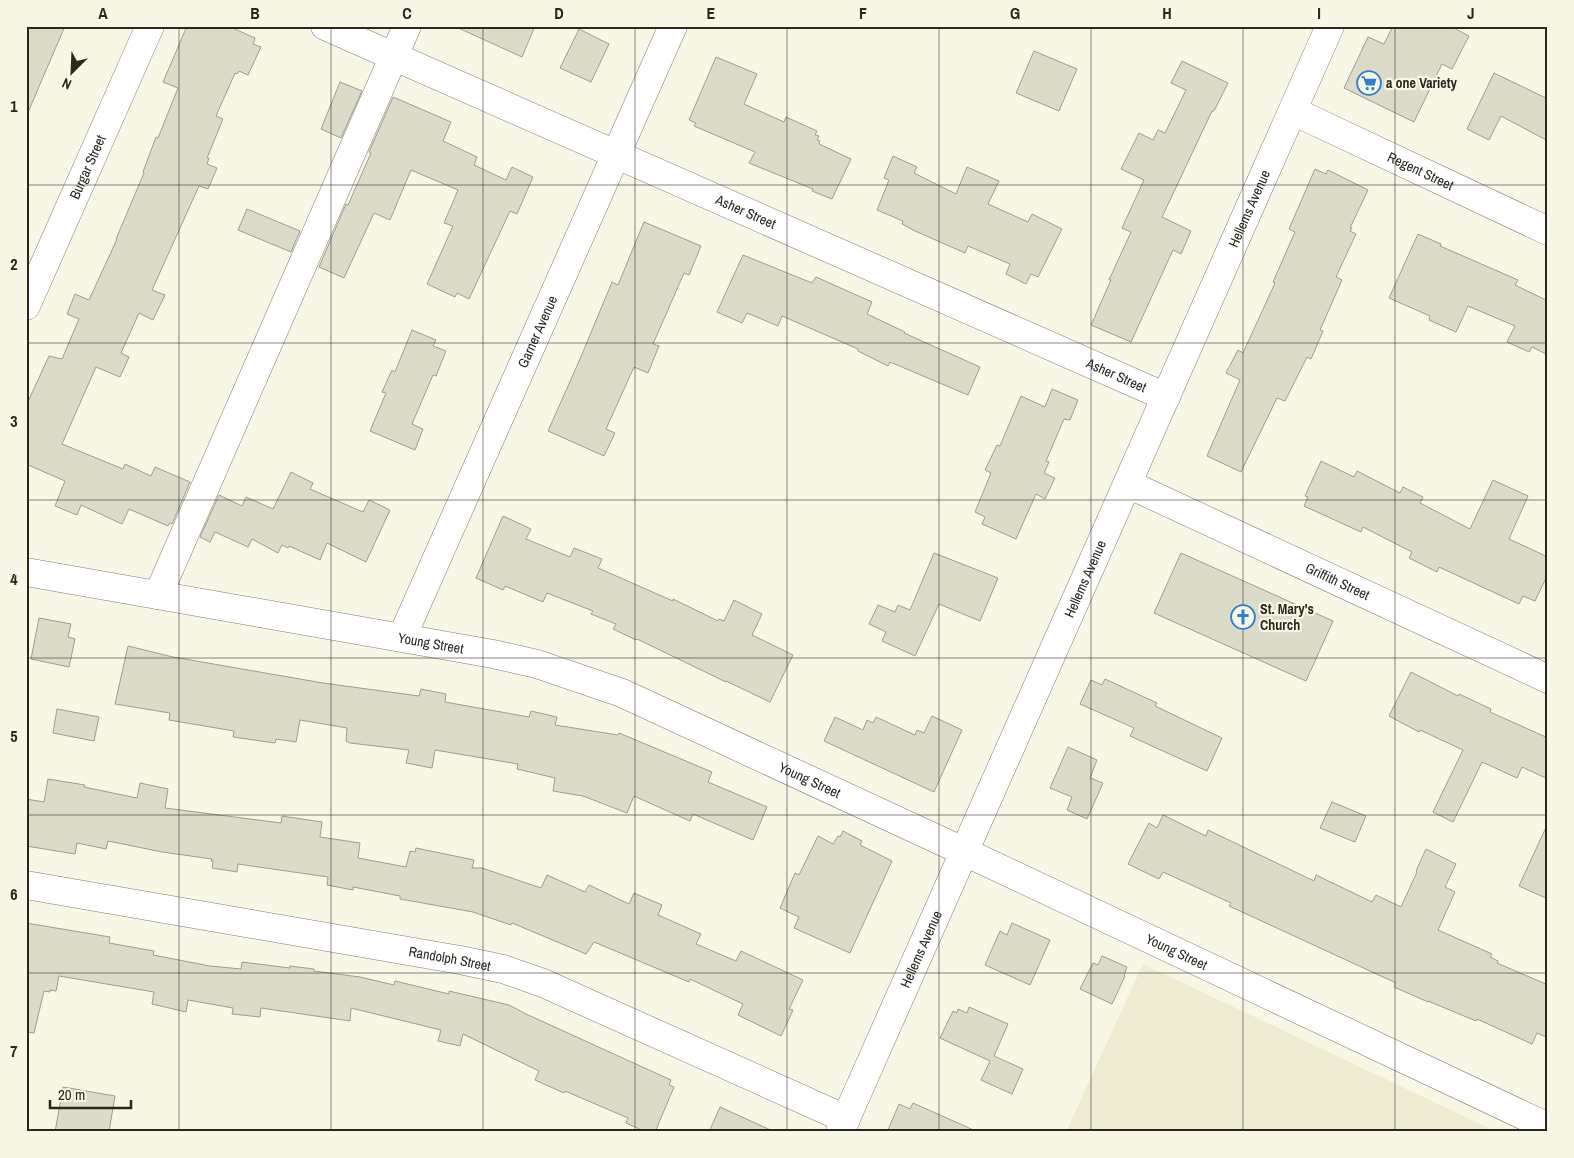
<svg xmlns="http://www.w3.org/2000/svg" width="1574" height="1158" font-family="'Archivo Narrow',sans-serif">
	<rect width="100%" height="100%" fill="#f8f6e5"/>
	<path fill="#eeebd2" d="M1143,964l354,168h-431z"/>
	<g fill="#dcdac9" stroke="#9e9c8c">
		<path d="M26,26h39l-39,91z"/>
		<path d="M187,26h41l27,12 -2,6 8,3 -13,28 -9,-4 -2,3 -2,-1 -19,43 7,3 -16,39h2l-2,6 10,4 -9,21 -9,-3 -47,104 13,5 -12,25 -14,-7 -18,40 8,4 -9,20 -24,-10 -34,77 61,25 2,-5 26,12 4,-9 35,15 -18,42 -2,-1 -2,3 -39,-17 -7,15 -41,-19 -4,10 -22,-9 10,-25 -39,-17v-58l23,-50 13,3 17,-40 -12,-5 8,-20 14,6 28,-61h-1l28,-66 -1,-1 13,-35 2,1 20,-50 -15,-6z"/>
		<path d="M454,26h81l-13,31z"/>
		<path d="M1393,26h57l19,10 -17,33 -10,-5 -28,58 -70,-34 24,-51 16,7z"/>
		<path d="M579,29l30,15 -18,38 -31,-14z"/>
		<path d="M1034,51l43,18 -18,42 -43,-18z"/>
		<path d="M716,57l41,17 -13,30 40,18 2,-5 31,14 -2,4 4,1 -2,4 3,1 -1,3 32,15 -19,40 -20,-8 1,-2 -64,-26 6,-11 -61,-26 2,-3 -7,-3z"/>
		<path d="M1182,61l46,22 -14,28h-2l-50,106 29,14 -10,23 -8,-4 -42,92 -40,-17 20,-45h-2l22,-48 -9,-4 22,-48 -23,-11 18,-36 14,7 5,-10 7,3 21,-43 -15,-7z"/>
		<path d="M1494,73l54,26v42l-47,-25 -12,24 -22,-11z"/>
		<path d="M340,82l22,9 -21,47 -20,-9z"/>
		<path d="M393,97l58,25 -8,19 34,16 -3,8 32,15 6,-13 21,10 -16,37 -7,-3 -41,88 -12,-6 -2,4 -28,-13 26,-58 -9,-3 14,-33 -47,-20 -21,50 -16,-7 -30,65 -25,-11 27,-63 2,1 23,-52 -2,-1z"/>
		<path d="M893,156l24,11 -3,6 42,21 11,-27 32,14 -11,23 40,18 4,-8 30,15 -24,48 -7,-3 -5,10 -20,-10 4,-10 -42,-18 -3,7 -50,-22 -13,-7 1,-3 -26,-11 12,-30 -5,-2z"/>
		<path d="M1315,169l11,5 2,-4 40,20 -18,38h2l-2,3 6,3 -20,43 6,3 -22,50 3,1 -12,28 -4,-2 -22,44 -8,-3 -36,74 -34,-16 33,-76 -14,-7 12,-23 5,3 32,-70 -2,-1 22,-50 -6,-3z"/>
		<path d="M247,209l53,22 -9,21 -53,-22z"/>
		<path d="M644,222l57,24 -12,29 -5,-2 -31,71 6,2 -11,27 -14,-6 -28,62 9,4 -11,23 -56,-25 32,-72 32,-77 6,3z"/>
		<path d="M1418,234l23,10 -1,2 78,34 -3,5 33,16v54l-16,-8 -3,5 -22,-10 8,-16 -47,-20 -12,26 -27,-12 1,-4 -41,-18z"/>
		<path d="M743,255l69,28 4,-6 56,25 -5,12 38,18 -1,1 76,34 -12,28 -78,-33 -2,4 -30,-15v-2l-76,-33 -4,10 -31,-13 -5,10 -25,-11z"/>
		<path d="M412,330l24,10 -3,6 13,5 -10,25 -3,-1 -21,49 11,5 -8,21 -45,-19 16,-38 -4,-1 10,-22 3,2z"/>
		<path d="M1052,389l26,11 -8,20 -6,-1 -18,42 3,1 -5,11 11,5 -10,21 -9,-5 -20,45 -34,-15 3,-7 -10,-5 16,-39 -6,-3 12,-25 3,1 21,-50 24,11z"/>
		<path d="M1321,461l33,16 3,-6 43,22 3,-6 20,10 -3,6 50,26 23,-49 35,16 -19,43 39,18v17l-13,27 -12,-5 -4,8 -80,-37 -2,5 -28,-14 3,-6 -49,-25 -2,5 -57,-26 4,-9 -3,-1z"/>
		<path d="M291,472l22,11 -3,6 53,23 6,-12 21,10 -24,52 -39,-19 -7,17 -31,-14 -1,2 -6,-3 -4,8 -26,-14 -4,8 -33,-15 -5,10 -10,-5 19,-42 23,11 4,-9 27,12z"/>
		<path d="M503,516l28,13 -5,10 44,18 4,-9 28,11 -4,9 75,33v-2l45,22 1,-2 5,2 10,-21 28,14 -10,21 41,20 -23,47 -44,-21v1l-89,-43 -1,1 -23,-11 3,-5 -25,-10 2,-3 -46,-18 -4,9 -38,-16 -2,4 -27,-12z"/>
		<path d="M934,553l64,25 -18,43 -41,-17 -24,52 -33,-15 4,-9 -17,-8 9,-19 17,7 3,-7 12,5z"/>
		<path d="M1181,553l152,68 -27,60 -152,-68z"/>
		<path d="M39,618l32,6 -3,13 7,2 -6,28 -38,-8z"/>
		<path d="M128,646l45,11 150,26 96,13 2,-7 25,5 -1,8 84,15 2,-6 26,6 -2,8 63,10 1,-2 93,39 -4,10 59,25 -14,33 -60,-26 -3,7 -56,-25 -7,17 -44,-17 -30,-5 2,-13 -38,-9 1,-5 -83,-14 -3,18 -26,-5 3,-13 -59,-7 -4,-2 1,-13 -47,-8 -4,22 -20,-3 -1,4 -42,-6 1,-6 -65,-11 1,-7 -55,-9z"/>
		<path d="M1411,672l47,24 1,-2 32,15 -1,3 58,26v41l-26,-12 -5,11 -35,-16 -29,60 -20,-10 30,-62 -43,-20 -1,2 -30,-16z"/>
		<path d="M1105,679l52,24 -2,3 67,32 -15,33 -77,-35 4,-8 -54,-24 11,-24 11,5z"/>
		<path d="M57,709l42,8 -5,24 -41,-8z"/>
		<path d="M932,716l30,14 -28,62 -110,-51 11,-24 28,13 4,-10 6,3 3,-6 39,18 2,-5 7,3z"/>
		<path d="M1068,747l29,13 -7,18 13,5 -16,36 -20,-9 5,-13 -22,-9z"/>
		<path d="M48,779l37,6 -1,2 53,11 3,-15 28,6 -3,19 116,15 1,-7 40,6 -2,15 40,6 -2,15 48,9 4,-16 5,1 1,-4 58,12 -2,8h10l59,20 6,-13 38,17 4,-7 40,19 5,-11 28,12 -4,10 43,19 -5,10 40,17 5,-10 62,29 -14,29 4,1 -12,26 -43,-21 5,-11 -53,-25 -1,3 -95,-40 -8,12 -74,-31 -1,2 -38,-13 -73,-13v-3l-47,-9v3l-26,-5 1,-8 -90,-13 -1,8 -25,-4 1,-7h-2l1,-2 -50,-7 -54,-11 -2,8 -29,-6 -2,11 -49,-8v-47l18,3z"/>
		<path d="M1332,802l34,14 -11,26 -35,-14z"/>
		<path d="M1163,815l43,21 2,-6 106,51 2,-6 56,27 4,-7 25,12 16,-35 -1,-1 10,-22 30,15 -11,23 10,5 -17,38 54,24 -2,3 8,4 -1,2 51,22v53l-11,-5 -5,11 -55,-25 -1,2 -48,-20v1l-34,-15 2,-4 -167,-77 2,-3 -68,-31 -4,7 -31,-15 21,-41 8,5z"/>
		<path d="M1548,823v76l-29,-13z"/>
		<path d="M843,831l19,10 -2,4 32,16 -42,92 -56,-25 5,-11 -19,-9 15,-35 4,2 19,-39 15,8 5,-8 2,1z"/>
		<path d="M26,923l84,14 -1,6 45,8 -1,4 57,11 31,3 1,-7 48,6v-2l24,3v2l46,6 34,8 1,-4 54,13v-3l60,14 17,9 145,66 -2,5 5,2 -19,45h-9l-20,-9 2,-5 -63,-27 -1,2 -29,-13 4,-9 -76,-37 -3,12 -22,-5 3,-11 -90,-22 -1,13 -89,-13 -1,9 -28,-3 1,-6 -45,-8 -2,12 -34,-8 2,-12 -95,-16 -3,15 -6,-1v2l-6,-1 -10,42 -8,-1z"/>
		<path d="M1012,923l38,17 -20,45 -45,-20 15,-34 7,4z"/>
		<path d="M1102,956l25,11 -3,8 1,1 -13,28 -32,-15 13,-26 5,2z"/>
		<path d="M969,1007l39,17 -14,32 29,13 -11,25 -31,-14 9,-19 -50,-23 13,-27 4,2 1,-4 9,4z"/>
		<path d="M63,1087l52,9 -6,36h-54z"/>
		<path d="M913,1103l65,29h-91l12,-28 11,5z"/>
		<path d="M720,1107l55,25h-66z"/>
	</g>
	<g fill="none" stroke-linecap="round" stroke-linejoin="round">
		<g stroke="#7e7c6d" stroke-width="29">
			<g id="minor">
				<path id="s1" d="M325,26l841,371"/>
				<path id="s2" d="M1293,111l255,120"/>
				<path id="s3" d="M26,306l124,-280"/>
				<path id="s4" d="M1128,484l420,195"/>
				<path id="s5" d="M26,572l467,82 44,10 85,29 343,159 583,275"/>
				<path d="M158,595l249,-569"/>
				<path id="s6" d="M402,637l271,-611"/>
				<path id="s7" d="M26,885l434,75 43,9 40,14 303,136"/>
				<path id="s8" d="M840,1132l490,-1106"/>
			</g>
		</g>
		<use href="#minor" stroke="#fff" stroke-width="28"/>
	</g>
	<path fill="none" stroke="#282720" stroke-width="1" stroke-opacity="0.55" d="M179,26v1106M331,26v1106M483,26v1106M635,26v1106M787,26v1106M939,26v1106M1091,26v1106M1243,26v1106M1395,26v1106M26,185h1522M26,343h1522M26,500h1522M26,658h1522M26,815h1522M26,973h1522"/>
	<defs>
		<g id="supermarket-ring" transform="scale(1.25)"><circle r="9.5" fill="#f8f6e5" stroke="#2e7fce" stroke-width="1.5"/><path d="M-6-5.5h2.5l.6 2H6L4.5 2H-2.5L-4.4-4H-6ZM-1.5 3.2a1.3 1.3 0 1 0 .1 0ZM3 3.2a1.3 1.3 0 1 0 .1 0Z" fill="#2e7fce"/></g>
		<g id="church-ring" transform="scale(1.25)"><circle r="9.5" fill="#f8f6e5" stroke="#2e7fce" stroke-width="1.5"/><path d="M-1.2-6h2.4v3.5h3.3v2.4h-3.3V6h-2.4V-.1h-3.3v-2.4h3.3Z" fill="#2e7fce"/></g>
	</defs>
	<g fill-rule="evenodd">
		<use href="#supermarket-ring" x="1369" y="83"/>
		<use href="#church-ring" x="1243" y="617"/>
	</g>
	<g text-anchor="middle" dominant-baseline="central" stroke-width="4.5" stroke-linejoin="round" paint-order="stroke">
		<g font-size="14" font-weight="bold" fill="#282720" stroke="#f8f6e5" text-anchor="start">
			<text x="1386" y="83">a one Variety</text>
			<text x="1260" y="609">St. Mary's<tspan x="1260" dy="16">Church</tspan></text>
		</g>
		<g font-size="14" fill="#282720" stroke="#f8f6e5">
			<text stroke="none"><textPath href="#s3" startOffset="152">Burgar Street</textPath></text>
			<text stroke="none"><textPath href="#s2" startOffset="141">Regent Street</textPath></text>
			<text stroke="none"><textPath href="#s8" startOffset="1010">Hellems Avenue</textPath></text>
			<text stroke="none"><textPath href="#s1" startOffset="460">Asher Street</textPath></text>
			<text stroke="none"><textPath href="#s6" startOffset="334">Garner Avenue</textPath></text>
			<text stroke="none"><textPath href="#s1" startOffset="865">Asher Street</textPath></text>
			<text stroke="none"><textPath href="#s8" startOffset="605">Hellems Avenue</textPath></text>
			<text stroke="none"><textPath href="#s4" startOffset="231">Griffith Street</textPath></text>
			<text stroke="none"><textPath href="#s5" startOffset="411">Young Street</textPath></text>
			<text stroke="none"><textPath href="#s5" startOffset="816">Young Street</textPath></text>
			<text stroke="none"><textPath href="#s8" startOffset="200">Hellems Avenue</textPath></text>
			<text stroke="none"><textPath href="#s5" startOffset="1221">Young Street</textPath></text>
			<text stroke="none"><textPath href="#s7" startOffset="430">Randolph Street</textPath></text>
		</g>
	</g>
	<rect width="1574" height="1158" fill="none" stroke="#f8f6e5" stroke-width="55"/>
	<g transform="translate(72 72) rotate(204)" stroke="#f8f6e5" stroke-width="4" paint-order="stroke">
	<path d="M0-4L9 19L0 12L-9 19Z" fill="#282720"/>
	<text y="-8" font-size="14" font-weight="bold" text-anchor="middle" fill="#282720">N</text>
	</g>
	<path d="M50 1100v8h81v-8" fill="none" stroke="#282720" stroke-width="2.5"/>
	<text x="58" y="1100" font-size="15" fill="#282720" stroke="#f8f6e5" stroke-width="4" paint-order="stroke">20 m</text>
	<rect x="28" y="28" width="1518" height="1102" fill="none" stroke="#282720" stroke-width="2"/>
	<g font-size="16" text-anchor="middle" font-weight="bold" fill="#282720">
		<text x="103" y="19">A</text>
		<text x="255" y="19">B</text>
		<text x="407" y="19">C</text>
		<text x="559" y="19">D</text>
		<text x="711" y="19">E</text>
		<text x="863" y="19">F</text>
		<text x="1015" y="19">G</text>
		<text x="1167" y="19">H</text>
		<text x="1319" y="19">I</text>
		<text x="1471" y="19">J</text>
		<text x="14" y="112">1</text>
		<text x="14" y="270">2</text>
		<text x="14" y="427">3</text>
		<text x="14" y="585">4</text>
		<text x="14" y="742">5</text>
		<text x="14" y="900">6</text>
		<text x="14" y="1057">7</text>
	</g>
</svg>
